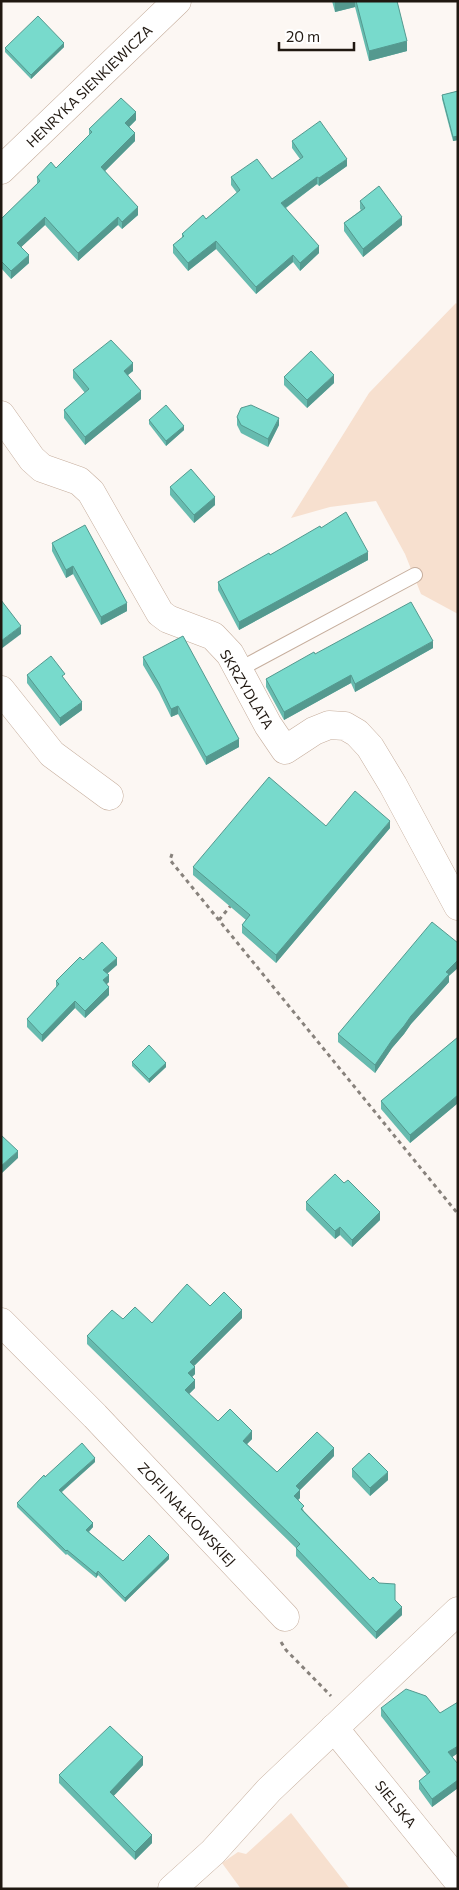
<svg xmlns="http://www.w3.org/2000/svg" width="459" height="1890" font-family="Commissioner,sans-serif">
	<rect width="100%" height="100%" fill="#fcf7f3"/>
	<g fill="#f7e0cf">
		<path d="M456,303l2,2v309l-37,-20 -16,-40 -29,-53 -46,6 -39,11 78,-125z"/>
		<path d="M291,1813l59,76h-109l-19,-26 16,-11 8,2z"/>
	</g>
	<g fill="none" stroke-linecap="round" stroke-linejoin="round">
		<g stroke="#c6ae9d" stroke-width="16">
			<path id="lane" d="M238,670l177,-95"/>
		</g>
		<g stroke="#c6ae9d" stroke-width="29">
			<g id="street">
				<path d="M1,415l31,44 10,9 37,13 12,11 69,121 8,6 45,17 17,18 38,71 17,25 29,-19 15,-6 16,1 12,7 13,14 23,38 65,121"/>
				<path d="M1,690l51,64 57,42"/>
				<path d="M1,1322l94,94 190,201"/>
				<path d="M334,1728l124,153"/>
				<path d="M172,1889l41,-37 56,-62 189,-179"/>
			</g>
		</g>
		<g stroke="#c6ae9d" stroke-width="29">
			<path id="secondary" d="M1,170l176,-169"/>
		</g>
		<g stroke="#88827c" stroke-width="3" stroke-dasharray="4 4" stroke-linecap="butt">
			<path d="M172,854l-2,6 288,354"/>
			<path d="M219,920l13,-16"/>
			<path d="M281,1642l5,8 45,46"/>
		</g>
		<use href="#lane" stroke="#fff" stroke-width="14"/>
		<use href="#street" stroke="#fff" stroke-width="28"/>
		<use href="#secondary" stroke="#fff" stroke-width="28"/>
	</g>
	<g fill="#67bbaf">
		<path d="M332,1h65l10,50 -38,10 -14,-54 -20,5z"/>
		<path d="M64,47l-33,32 -26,-27v-4z"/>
		<path d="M458,91v49l-5,1 -11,-42v-4z"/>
		<path d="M136,120l-7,7 6,14 -30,30 33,44 -16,14 -4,-4 -40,36 -33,-36 -24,22 8,16 -18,16 -10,-11v-49l36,-34v-8l19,-9 33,-33v-6z"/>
		<path d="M292,141l55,25 -28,20 -2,-2 -31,24 33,45 -19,18 -7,-9 -37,32 -40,-45 -28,22 -15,-18v-8l9,-7v-4l24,-15 31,-26 -6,-8v-8l41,2 28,-20 -8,-11z"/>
		<path d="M360,201l42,24 -39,32 -19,-26v-8l17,-13 -1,-1z"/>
		<path d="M73,370l60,1 -5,4 13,24 -56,46 -21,-27v-8l21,-17 -12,-15z"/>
		<path d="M284,377l50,6 -27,25 -23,-23z"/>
		<path d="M237,417l42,8 -11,22 -27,-14 -4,-8z"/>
		<path d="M149,420l35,10 -18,16 -17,-22z"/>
		<path d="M170,487l45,18 -21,18 -24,-28z"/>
		<path d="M321,528l47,32 -129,70 -21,-40v-8z"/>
		<path d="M52,543l75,68 -26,14 -28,-51 -7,4 -14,-27z"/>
		<path d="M433,648l-78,44 -4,-9 -67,37 -18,-33v-8l49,-25z"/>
		<path d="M143,657l96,90 -33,18 -28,-51 -7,3 -12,-25 -16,-27z"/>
		<path d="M27,675l55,35 -22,16 -33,-43z"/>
		<path d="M326,826l64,2 -114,135 -34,-30v-8l4,-5 -53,-45v-8z"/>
		<path d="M83,960l34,5 -10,9 2,8 -3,2 3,11 -24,23 -10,-10 -33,34 -15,-15v-8l29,-31v-7z"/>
		<path d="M449,976v6l-38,42 -7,10 -12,14 -17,25 -37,-31v-8z"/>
		<path d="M458,1037v66l-48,40 -29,-34v-8z"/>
		<path d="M132,1062l34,5 -17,16 -17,-17z"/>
		<path d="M306,1202l74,18 -28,27 -12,-12 -5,4 -29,-29z"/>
		<path d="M210,1306l32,12 -48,48 1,8 -3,3 3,11 -6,6 29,27 34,18 -5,5 30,28 57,-16 -34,34v8l-2,2 6,11 66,69 25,20 7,15 -26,24 -80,-83v-8l-209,-204v-8l36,-17 29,4z"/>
		<path d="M95,1462l-33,30 31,35 -4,5 34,29 46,-2 -44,43 -27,-27 -2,3 -29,-24 -1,1 -49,-48v-4l28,-26z"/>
		<path d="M352,1469l36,11 -18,16 -18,-19z"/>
		<path d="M381,1708l77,45 -6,4 6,7v24l-26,19 -13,-18v-8l8,-6 -46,-59z"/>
		<path d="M143,1765l-30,31 39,47 -17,17 -76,-77v-8z"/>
	</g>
	<g fill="#54998f">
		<path d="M339,1h16v6l-20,5v-10z"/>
		<path d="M407,41v10l-38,10v-10z"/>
		<path d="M64,43v4l-33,32v-4z"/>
		<path d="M136,112v8l-11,11v-8z"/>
		<path d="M135,133v8l-34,34v-8z"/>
		<path d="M458,136v4l-5,1v-4z"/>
		<path d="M347,159v7l-28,20v-8z"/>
		<path d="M317,177v7l-36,27v-8z"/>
		<path d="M138,207v8l-16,14v-7z"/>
		<path d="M45,217v8l-28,26v-8z"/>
		<path d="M118,217v8l-40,36v-8z"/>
		<path d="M402,217v8l-39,32v-8z"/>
		<path d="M216,241v8l-28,22v-8z"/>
		<path d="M319,246v7l-19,18v-8z"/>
		<path d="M29,255v8l-18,16v-8z"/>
		<path d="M293,255v7l-37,32v-7z"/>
		<path d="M133,363v8l-9,7v-7z"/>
		<path d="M334,375v8l-27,25v-8z"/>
		<path d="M141,391v8l-56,46v-8z"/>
		<path d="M279,418v7l-11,22v-8z"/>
		<path d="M184,426v4l-18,16v-5z"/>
		<path d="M215,497v8l-21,18v-8z"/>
		<path d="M368,552v8l-129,70v-8z"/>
		<path d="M73,566v8l-7,4v-8z"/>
		<path d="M127,603v8l-26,14v-8z"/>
		<path d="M21,626v8l-20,15v-8z"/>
		<path d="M433,641v7l-78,44v-8z"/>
		<path d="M351,675v8l-67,37v-8z"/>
		<path d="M82,702v8l-22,16v-8z"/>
		<path d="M178,706v8l-7,3v-8z"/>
		<path d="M239,739v8l-33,18v-8z"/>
		<path d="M390,821v7l-114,135v-8z"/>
		<path d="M117,958v7l-14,12v-7z"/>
		<path d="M458,960v8l-9,8v6l-38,42 -7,10 -12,14 -17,25v-8l17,-25 54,-68z"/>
		<path d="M109,975v7l-6,6v-8z"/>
		<path d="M109,987v8l-24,23v-7z"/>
		<path d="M75,1001v7l-33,34v-7z"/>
		<path d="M166,1063v4l-17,16v-4z"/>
		<path d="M458,1095v8l-48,40v-8z"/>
		<path d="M18,1151v7l-17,16v-8z"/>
		<path d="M380,1212v8l-28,27v-7z"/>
		<path d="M340,1227v8l-5,4v-8z"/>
		<path d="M242,1310v8l-52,52v-8z"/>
		<path d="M195,1367v7l-7,7v-8z"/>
		<path d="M195,1380v8l-10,10v-8z"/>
		<path d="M252,1431v8l-9,9v-7z"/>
		<path d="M334,1448v8l-34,34v8l-6,6v-8l2,-10z"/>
		<path d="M95,1458v4l-36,32v-4z"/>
		<path d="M388,1472v8l-18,16v-8z"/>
		<path d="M93,1523v4l-7,7v-4z"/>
		<path d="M169,1555v4l-44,43v-4z"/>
		<path d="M98,1571v4l-2,3v-4z"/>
		<path d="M402,1607v8l-26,24v-7z"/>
		<path d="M458,1746v7l-10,7v-8z"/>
		<path d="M143,1757v8l-33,35v-8z"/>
		<path d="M458,1780v8l-26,19v-8z"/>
		<path d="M152,1835v8l-17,17v-8z"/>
	</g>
	<g fill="#78dacc" stroke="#54998f">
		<path d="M356,1h41l10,40 -38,10z"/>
		<path d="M38,16l26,27 -33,32 -26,-27z"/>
		<path d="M458,91v45l-5,1 -11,-42z"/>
		<path d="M121,98l15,14 -11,11 10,10 -34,34 37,40 -16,15 -4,-5 -40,36 -33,-36 -28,26 12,12 -18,16 -10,-10v-42l39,-38 -3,-4 14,-15 5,6 36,-36 -3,-3z"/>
		<path d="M320,121l27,38 -28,19 -2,-1 -36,26 38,43 -19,17 -7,-8 -37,32 -40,-46 -28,22 -15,-18 11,-9 -2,-2 21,-19 3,4 34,-29 -9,-13 26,-18 15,20 31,-22 -11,-16z"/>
		<path d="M379,186l23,31 -39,32 -19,-26 21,-15 -5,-7z"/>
		<path d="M111,340l22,23 -9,8 17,20 -56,46 -21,-27 25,-21 -16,-19z"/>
		<path d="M311,351l23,24 -27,25 -23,-23z"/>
		<path d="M166,405l18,21 -18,15 -17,-21z"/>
		<path d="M251,405l28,13 -11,21 -27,-14 -4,-8 4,-9z"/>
		<path d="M191,469l24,28 -21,18 -24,-28z"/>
		<path d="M346,512l22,40 -129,70 -21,-40 51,-29 1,2 50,-29 1,2z"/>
		<path d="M85,525l42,78 -26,14 -28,-51 -7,4 -14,-27z"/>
		<path d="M1,600l20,26 -20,15z"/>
		<path d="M411,602l22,39 -78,43 -4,-9 -67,37 -18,-33 48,-27 1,2z"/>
		<path d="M183,636l56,103 -33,18 -28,-51 -7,3 -12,-25 -16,-27z"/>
		<path d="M51,656l14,18 -3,2 20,26 -22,16 -33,-43z"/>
		<path d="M269,777l57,49 29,-35 35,30 -114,134 -34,-30 8,-10 -57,-48z"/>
		<path d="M432,922l26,21v17l-12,12 3,2 -38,42 -7,10 -12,14 -17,25 -37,-31z"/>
		<path d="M102,942l15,16 -14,12 6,5 -6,5 6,7 -24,24 -10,-10 -33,34 -15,-16 32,-35 -3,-3 24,-24 3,3z"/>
		<path d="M458,1037v58l-48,40 -29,-34z"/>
		<path d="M149,1045l17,18 -17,16 -17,-17z"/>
		<path d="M1,1135l17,16 -17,15z"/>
		<path d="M335,1174l9,9 4,-3 32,32 -28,28 -12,-13 -5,4 -29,-29z"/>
		<path d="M187,1284l23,22 14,-14 18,18 -52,52 5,5 -7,6 7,7 -10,10 33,31 12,-12 22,22 -9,10 34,31 40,-40 17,16 -38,38 4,4 -6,6 10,10 -3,3 69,71 3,-3 6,6 16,1v16l7,7 -26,25 -80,-84 4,-4 -213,-208 25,-26 11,9 12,-12 17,16z"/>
		<path d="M82,1443l13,15 -36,32 34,33 -7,7 37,31 26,-26 20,20 -44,43 -27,-27 -2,3 -29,-24 -1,1 -49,-48 27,-28 1,2z"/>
		<path d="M369,1453l19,19 -18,16 -18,-19z"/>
		<path d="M406,1689l20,7 14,17 18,-11v44l-10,6 10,12v16l-26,19 -13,-18 11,-9 -49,-64z"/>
		<path d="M110,1726l33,31 -33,35 42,43 -17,17 -76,-77z"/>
	</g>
	<g text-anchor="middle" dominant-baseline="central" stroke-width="5" stroke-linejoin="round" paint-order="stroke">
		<g font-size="14" fill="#201811" stroke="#fff">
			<text transform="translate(89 86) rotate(-44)">HENRYKA SIENKIEWICZA</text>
			<text transform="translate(247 689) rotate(59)">SKRZYDLATA</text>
			<text transform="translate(187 1514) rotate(47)">ZOFII NAŁKOWSKIEJ</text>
			<text transform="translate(396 1804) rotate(51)">SIELSKA</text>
		</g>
	</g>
	<rect width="459" height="1890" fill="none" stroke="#201811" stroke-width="5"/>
	<path d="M279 42v8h75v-8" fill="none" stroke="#201811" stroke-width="2.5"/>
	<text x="286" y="42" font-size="15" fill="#201811" stroke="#ffffff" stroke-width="4" paint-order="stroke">20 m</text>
</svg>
